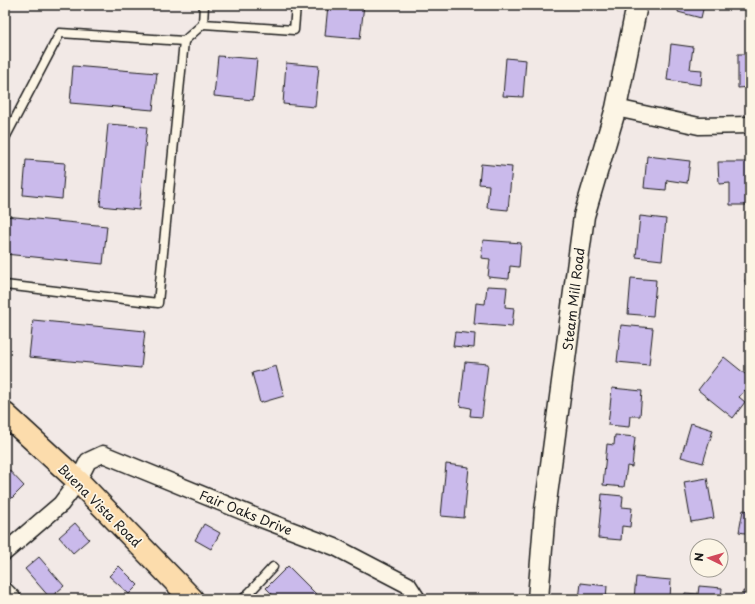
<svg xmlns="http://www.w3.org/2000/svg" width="755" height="604" font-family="'Playpen Sans',sans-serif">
	<rect width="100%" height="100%" fill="#f2e9e6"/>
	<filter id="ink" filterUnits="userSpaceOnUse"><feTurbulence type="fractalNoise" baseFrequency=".025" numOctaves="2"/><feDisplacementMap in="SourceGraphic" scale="8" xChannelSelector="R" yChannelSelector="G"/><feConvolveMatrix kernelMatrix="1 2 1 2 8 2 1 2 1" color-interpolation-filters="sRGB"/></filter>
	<g filter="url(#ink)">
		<g fill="#cabaeb" stroke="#1c1c1c">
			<path d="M83,5h18v2z"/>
			<path d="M328,5h36l-4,34 -35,-3z"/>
			<path d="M679,5h25l-3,13 -23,-6z"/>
			<path d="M671,44l22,3 -3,22 12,1 -1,15 -34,-5z"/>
			<path d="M738,54h12v33l-12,1z"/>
			<path d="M218,56l39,3 -4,41 -39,-4z"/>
			<path d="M506,58l20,2 -3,37 -20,-1z"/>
			<path d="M286,63l33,3 -4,41 -32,-3z"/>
			<path d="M73,66l84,7 -4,37 -83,-7z"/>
			<path d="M108,124l39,3 -8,83 -39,-4z"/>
			<path d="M647,156l43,5 -3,22 -20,-3 -1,10 -22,-2z"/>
			<path d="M26,160l39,3 -3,36 -39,-4z"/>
			<path d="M718,162h32v43h-20v-22l-11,1z"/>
			<path d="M481,164l31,3 -4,43 -21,-2 2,-23 -10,-1z"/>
			<path d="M5,216l102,10 -4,38 -98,-10z"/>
			<path d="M640,216l26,3 -4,41 -26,-3z"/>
			<path d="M483,240l38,3 -2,24 -9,-1 -1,13 -21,-2 2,-18 -9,-1z"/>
			<path d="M631,278l25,2 -3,36 -25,-2z"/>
			<path d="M750,278v23l-5,-21z"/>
			<path d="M487,286l20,1 -2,20 9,1 -2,19 -38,-3 2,-21 9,1z"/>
			<path d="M33,320l112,11 -4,37 -112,-11z"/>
			<path d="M621,325l32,3 -4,37 -32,-3z"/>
			<path d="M455,332l20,2 -1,14 -21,-2z"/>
			<path d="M724,357l26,21v6l-11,13 6,5 -12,16 -35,-28z"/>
			<path d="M465,362l23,2 -6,53 -12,-1 1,-8 -11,-2z"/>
			<path d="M276,366l8,30 -24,7 -8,-30z"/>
			<path d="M612,388l30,3 -2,25h-10l-1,11 -21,-2z"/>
			<path d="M691,423l22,7 -10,33 -22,-6z"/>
			<path d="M615,435l20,2 -3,30 -5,-1 -3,21 -21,-2 4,-41 7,1z"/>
			<path d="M446,464l23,3 -5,51 -23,-2z"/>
			<path d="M5,466l19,20 -19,19z"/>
			<path d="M707,478l7,40 -23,4 -7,-40z"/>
			<path d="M602,494l21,2 -1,11 10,1 -2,19 -8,-1 -1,14 -23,-2z"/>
			<path d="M743,510l7,1v23l-11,-2z"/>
			<path d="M75,523l14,16 -16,14 -14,-16z"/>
			<path d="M204,524l16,9 -9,16 -16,-9z"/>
			<path d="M39,557l25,29 -14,12 -25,-29z"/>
			<path d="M119,566l19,19 -9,9 -20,-18z"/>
			<path d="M288,566l28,28 -5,5h-34l-11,-11z"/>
			<path d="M636,577l35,3 -1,19h-36z"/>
			<path d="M581,583l26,3 -1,13h-27z"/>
			<path d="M699,586l23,2 -1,11h-37l1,-6 13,1z"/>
			<path d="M743,591l7,1v7h-7z"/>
		</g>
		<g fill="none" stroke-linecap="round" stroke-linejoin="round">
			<g stroke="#1c1c1c" stroke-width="11">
				<g id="service">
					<path d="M203,24l91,6 2,-25"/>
					<path d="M184,41l19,-17 1,-19"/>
					<path d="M5,138l55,-105 124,8 -26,262 -153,-18"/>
					<path d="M249,593l24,-26"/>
					<path d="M243,599l6,-6 7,6"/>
				</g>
			</g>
			<g stroke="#1c1c1c" stroke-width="19">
				<g id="minor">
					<path d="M616,108l83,18 51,-1"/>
					<path d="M5,552l56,-48 17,-23 10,-20 15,-7 156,64 76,29 73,38 9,14"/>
					<path d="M5,591l8,8"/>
				</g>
			</g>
			<g stroke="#1c1c1c" stroke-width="23">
				<path id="tertiary" d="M538,599l7,-89 39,-294 32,-108 21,-103"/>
			</g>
			<g stroke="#1c1c1c" stroke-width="25">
				<path id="primary" d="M5,414l73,67 114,118"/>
			</g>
			<use href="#service" stroke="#fcf5e5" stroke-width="8"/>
			<use href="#minor" stroke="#fcf5e5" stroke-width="16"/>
			<use href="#tertiary" stroke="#fcf5e5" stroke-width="20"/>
			<use href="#primary" stroke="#fcdcac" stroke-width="22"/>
		</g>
	</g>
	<g text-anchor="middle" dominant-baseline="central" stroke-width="3.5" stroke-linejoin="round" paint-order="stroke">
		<g font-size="13" fill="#1c1c1c" stroke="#fcf5e5">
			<text transform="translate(573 299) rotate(-83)">Steam Mill Road</text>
			<text transform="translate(100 505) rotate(45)">Buena Vista Road</text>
			<text transform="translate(246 512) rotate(22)">Fair Oaks Drive</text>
		</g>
	</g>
	<rect width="755" height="604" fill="none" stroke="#fcf5e5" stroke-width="20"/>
	<rect x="10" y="10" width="735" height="584" fill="none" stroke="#1c1c1c" stroke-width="1.5" filter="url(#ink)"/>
	<g transform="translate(709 558) rotate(275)"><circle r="19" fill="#fcf5e5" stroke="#a29e95"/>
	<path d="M0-3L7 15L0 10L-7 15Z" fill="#d1495b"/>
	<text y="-6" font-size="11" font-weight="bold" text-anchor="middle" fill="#1c1c1c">N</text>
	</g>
</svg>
